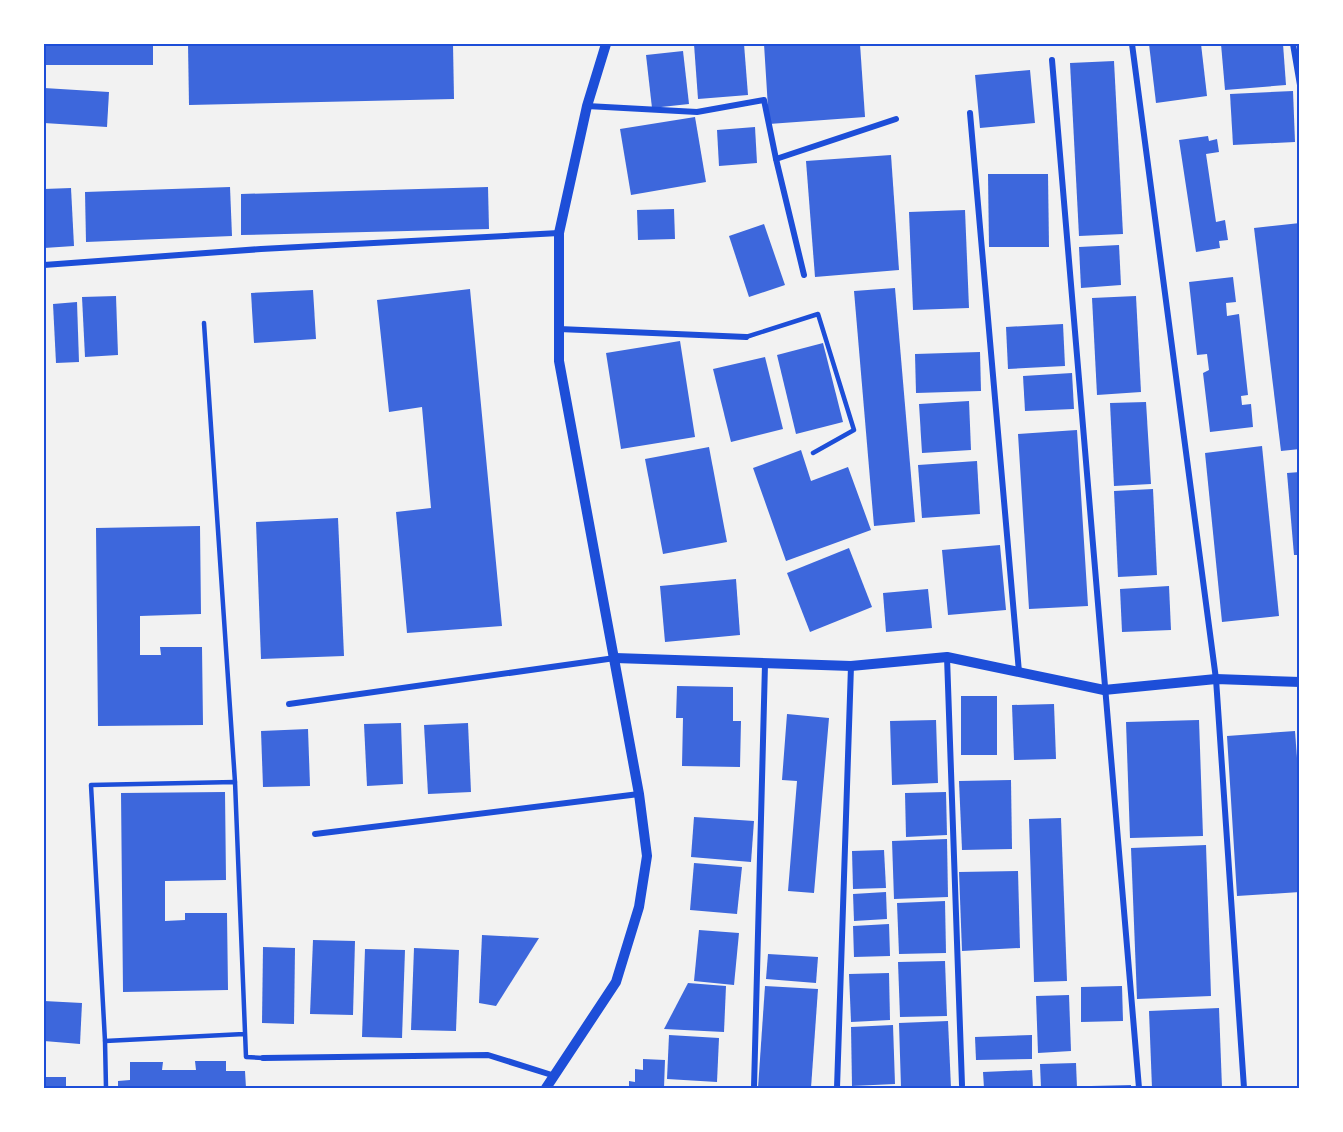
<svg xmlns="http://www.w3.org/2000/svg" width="1343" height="1132" font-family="Spectral,serif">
	<rect width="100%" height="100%" fill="#f2f2f2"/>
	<g fill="#3d67dc">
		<rect x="44" y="44" width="109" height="21"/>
		<path d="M188,44h265l1,55 -265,6z"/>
		<path d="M694,44h50l4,51 -50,4z"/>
		<path d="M764,44h96l5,73 -96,7z"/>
		<path d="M1149,44h52l6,52 -51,7z"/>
		<path d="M1221,44h62l3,41 -61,5z"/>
		<path d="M683,51l6,53 -37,4 -6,-53z"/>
		<path d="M1114,61l9,173 -44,2 -9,-173z"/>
		<path d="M1030,70l5,53 -55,5 -5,-53z"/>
		<path d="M44,88l65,4 -2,35 -63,-4z"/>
		<path d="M1293,91l2,51 -62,3 -3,-51z"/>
		<path d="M695,117l11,65 -75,13 -11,-66z"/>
		<path d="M755,127l2,36 -38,3 -2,-36z"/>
		<path d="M1208,136l1,5 8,-2 2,13 -13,2 10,68 9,-2 3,20 -9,1 1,7 -24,4 -17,-112z"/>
		<path d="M891,155l8,115 -84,7 -9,-116z"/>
		<path d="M988,174h60l1,73h-60z"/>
		<path d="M230,187l2,49 -146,6 -1,-50z"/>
		<path d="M488,187l1,42 -248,6v-41z"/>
		<path d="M71,188l3,58 -30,2v-59z"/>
		<path d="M674,209l1,30 -37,1 -1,-30z"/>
		<path d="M965,210l4,98 -56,2 -4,-98z"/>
		<path d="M1300,223v226l-19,2 -27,-223z"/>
		<path d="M764,224l21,61 -36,12 -20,-61z"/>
		<path d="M1119,245l2,40 -40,3 -2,-41z"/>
		<path d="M1233,277l3,25 -10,1 1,13 12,-2 9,81 -7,1 1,9 9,-1 2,23 -43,5 -7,-59 6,-3 -2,-16 -10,1 -8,-73z"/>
		<path d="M895,288l20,234 -41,4 -20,-235z"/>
		<path d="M470,289l32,337 -95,7 -11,-121 35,-4 -9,-101 -33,5 -12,-112z"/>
		<path d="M313,290l3,49 -62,4 -3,-50z"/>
		<path d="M116,296l2,59 -33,2 -3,-60z"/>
		<path d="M1136,296l5,96 -44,3 -5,-97z"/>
		<path d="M77,302l2,60 -23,1 -3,-59z"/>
		<path d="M1063,324l2,42 -57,3 -2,-42z"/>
		<path d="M680,341l15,96 -74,12 -15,-96z"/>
		<path d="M823,343l20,79 -47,12 -19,-79z"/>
		<path d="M980,352l1,39 -65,2 -1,-39z"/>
		<path d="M765,357l18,72 -52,13 -18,-73z"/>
		<path d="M1072,373l2,36 -49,2 -2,-35z"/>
		<path d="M969,401l2,49 -49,3 -3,-49z"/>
		<path d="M1146,402l5,82 -37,2 -4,-83z"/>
		<path d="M1077,430l11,176 -59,3 -11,-175z"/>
		<path d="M1262,446l17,170 -57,6 -17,-169z"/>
		<path d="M709,447l18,95 -64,12 -18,-95z"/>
		<path d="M801,450l10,31 37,-14 23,63 -85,31 -33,-93z"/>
		<path d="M977,461l3,53 -58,4 -4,-53z"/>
		<path d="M1300,472v83h-6l-7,-82z"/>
		<path d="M1153,489l4,86 -39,2 -4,-86z"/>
		<path d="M338,518l6,138 -83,3 -5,-137z"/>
		<path d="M200,526l1,88 -61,2v39h21l-1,-8h42l1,78 -105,1 -2,-198z"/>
		<path d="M1000,545l6,65 -58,5 -6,-65z"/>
		<path d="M849,548l23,59 -62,25 -23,-59z"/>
		<path d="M736,579l4,56 -75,7 -5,-56z"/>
		<path d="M1169,586l2,44 -49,2 -2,-43z"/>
		<path d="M928,589l4,39 -46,4 -3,-39z"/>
		<path d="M677,686l56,1v34h8l-1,46 -58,-1 1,-48h-7z"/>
		<rect x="961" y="696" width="36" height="59"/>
		<path d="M1054,704l2,55 -42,1 -2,-55z"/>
		<path d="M787,714l42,4 -15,175 -26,-2 9,-110 -15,-1z"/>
		<path d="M936,720l2,63 -46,2 -2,-64z"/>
		<path d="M1199,720l4,116 -73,2 -4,-116z"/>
		<path d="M401,723l2,61 -36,2 -3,-62z"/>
		<path d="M468,723l3,69 -43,2 -4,-69z"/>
		<path d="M308,729l2,57 -47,1 -2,-56z"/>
		<path d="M1295,731l5,67v94l-63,4 -10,-160z"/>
		<path d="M1011,780l1,69 -50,1 -3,-69z"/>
		<path d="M225,792l1,88 -61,1v40l20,-1v-7h42l1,77 -105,2 -2,-199z"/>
		<path d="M946,792l1,43 -41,2 -1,-44z"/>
		<path d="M694,817l60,4 -3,41 -60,-5z"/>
		<path d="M1061,818l6,163 -33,1 -5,-163z"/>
		<path d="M947,839l1,58 -54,2 -2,-58z"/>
		<path d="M1206,845l5,151 -74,3 -6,-151z"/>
		<path d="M884,850l2,38 -33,1 -1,-38z"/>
		<path d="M694,863l48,4 -5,47 -47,-4z"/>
		<path d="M1018,871l2,77 -58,3 -3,-79z"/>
		<path d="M886,892l1,27 -33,2 -1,-27z"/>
		<path d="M945,901l1,52 -47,1 -2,-51z"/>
		<path d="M889,924l1,32 -36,1 -1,-31z"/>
		<path d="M699,930l40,3 -5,52 -40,-4z"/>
		<path d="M482,935l57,3 -43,68 -17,-3z"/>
		<path d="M313,940l42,1 -2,74 -43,-1z"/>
		<path d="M263,947l32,1 -1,76 -32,-1z"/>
		<path d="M414,948l45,2 -3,81 -45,-1z"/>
		<path d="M365,949l40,1 -3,88 -40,-1z"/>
		<path d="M768,954l50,3 -2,26 -50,-4z"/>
		<path d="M945,961l2,55 -47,1 -2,-55z"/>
		<path d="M889,973l1,47 -39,2 -2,-48z"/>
		<path d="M688,983l38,3 -2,46 -60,-3z"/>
		<path d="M765,986l53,3 -7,99h-53z"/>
		<path d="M1122,986l1,35 -42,1v-35z"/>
		<path d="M1069,995l2,56 -33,2 -2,-57z"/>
		<path d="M44,1001l38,2 -2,41 -36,-3z"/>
		<path d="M1219,1008l3,80h-70l-3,-77z"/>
		<path d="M948,1021l3,67h-50l-2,-65z"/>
		<path d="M893,1025l2,59 -43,2 -1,-59z"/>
		<path d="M669,1035l50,3 -2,44 -50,-3z"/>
		<path d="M1032,1035v24l-56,1 -1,-23z"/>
		<path d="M643,1059l22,1 -1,28h-35v-7l6,1v-13l8,1z"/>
		<path d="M195,1061h31v10h19l1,17h-128v-7l12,-1v-18h33l-1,8h34z"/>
		<path d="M1076,1063l1,25h-36l-1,-24z"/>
		<path d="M1032,1070l1,18h-49l-1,-16z"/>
		<rect x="44" y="1077" width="22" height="11"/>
		<path d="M1131,1085v3h-40v-2z"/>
	</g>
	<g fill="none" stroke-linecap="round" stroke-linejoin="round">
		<g stroke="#1d4ed8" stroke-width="4.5">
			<path d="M204,323l31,459"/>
			<path d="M746,337l72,-23 36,116 -41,23"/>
			<path d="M244,1034l-139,7 -14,-256 144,-3 11,275 17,1"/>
			<path d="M105,1041l1,47"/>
		</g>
		<g stroke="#1d4ed8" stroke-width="6">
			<path d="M1132,44l84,635 28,409"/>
			<path d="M1293,44l7,41"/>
			<path d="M1052,60l87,1028"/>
			<path d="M587,106l110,6 67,-12 12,59 120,-40"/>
			<path d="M970,113l49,559"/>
			<path d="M776,159l28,116"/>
			<path d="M44,265l217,-16 298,-16"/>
			<path d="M559,329l187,8"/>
			<path d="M947,657l15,428"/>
			<path d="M289,704l326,-46"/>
			<path d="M315,834l324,-40"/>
			<path d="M263,1058l225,-3 67,21"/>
			<path d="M754,1088l11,-424"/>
			<path d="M837,1088l14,-422"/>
		</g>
		<g stroke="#1d4ed8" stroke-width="10">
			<path d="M615,658l236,8 96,-9 157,33 112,-11 84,3"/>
			<path d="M546,1088l70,-106 23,-75 8,-51 -8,-62 -80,-433v-128l28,-127 19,-62"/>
		</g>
	</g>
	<rect width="1343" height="1132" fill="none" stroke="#ffffff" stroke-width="90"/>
	<rect x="45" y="45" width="1253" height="1042" fill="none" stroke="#1d4ed8" stroke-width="2"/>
</svg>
